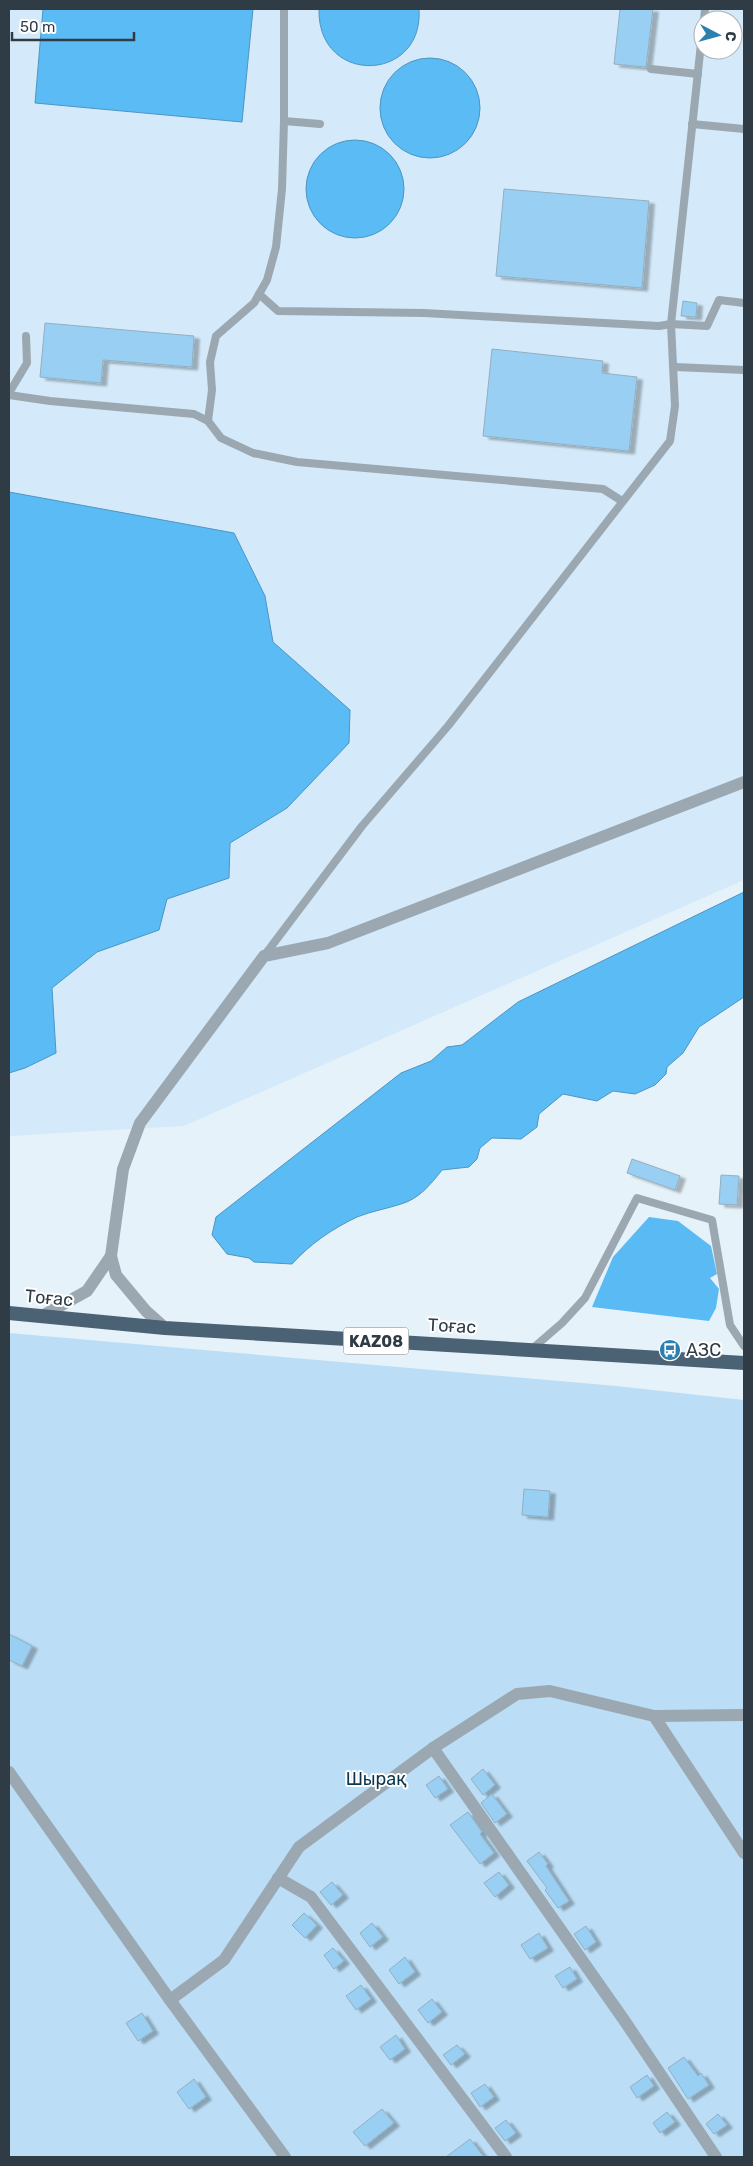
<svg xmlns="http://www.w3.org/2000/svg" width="753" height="2166" font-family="Rubik,sans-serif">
	<defs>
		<filter id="shadow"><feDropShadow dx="5.5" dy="3" stdDeviation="1" flood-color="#0004"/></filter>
	</defs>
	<rect width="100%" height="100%" fill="#e5f2fa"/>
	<path fill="#d4eafa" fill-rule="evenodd" d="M9,9h735v871l-560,246 -175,10zM703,20h30v30h-30z"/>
	<path fill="#bbdef6" d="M9,1333l607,53 128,14v757h-735z"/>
	<path fill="#59baf4" d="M649,1217l29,4 33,25 6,28 -7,4 9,11 -3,19 -7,13 -117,-14 21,-50z"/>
	<g fill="#5bbbf5" stroke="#4e95c0">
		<path d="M43,9h210l-11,113 -207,-19z"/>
		<path d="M319,9h100c5,74 -102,77 -100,0z"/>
		<circle cx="430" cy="108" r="50"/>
		<circle cx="355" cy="189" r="49"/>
		<path d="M9,492l225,41 31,63 8,46 77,68 -1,33 -62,65 -57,35 -1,35 -62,21 -8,31 -62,22 -45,36 4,65 -31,15 -16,5z"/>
		<path d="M744,892v105l-45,30 -16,26 -16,14 -1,7 -11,11 -20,9 -22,-3 -16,10 -34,-7 -24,20 -2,13 -16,12 -29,-1 -12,10 -3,11 -8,8 -27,3c-11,14 -23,29 -41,34 -15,5 -29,7 -44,13 -25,12 -47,27 -65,47l-38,-2 -5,-4 -22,-4 -15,-19 4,-18 185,-144 30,-12 16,-14 15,-2 56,-43z"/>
	</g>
	<g fill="#99cff2" stroke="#91afc3" filter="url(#shadow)">
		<path d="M620,9h33l-7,58 -32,-3z"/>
		<path d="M504,189l145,12 -7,87 -146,-12z"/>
		<path d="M683,301l14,2 -1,14 -15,-1z"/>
		<path d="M45,323l149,13 -2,31 -89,-7 -2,23 -61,-6z"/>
		<path d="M492,349l111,12 -1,12 35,4 -8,74 -146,-15z"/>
		<path d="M632,1159l48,17 -5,14 -48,-17z"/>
		<path d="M721,1175l18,1 -2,29 -18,-1z"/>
		<path d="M524,1489l26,2 -2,26 -26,-2z"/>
		<path d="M9,1634l23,12 -10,20 -13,-6z"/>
		<path d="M483,1769l12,16 -12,10 -12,-16z"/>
		<path d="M439,1776l9,13 -13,9 -9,-13z"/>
		<path d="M492,1794l15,20 -12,9 -14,-20z"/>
		<path d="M468,1812l14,20 -2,2 14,19 -14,11 -30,-39z"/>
		<path d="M539,1852l9,12 -2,2 23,35 -11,7 -13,-18 2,-2 -20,-27z"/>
		<path d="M499,1872l10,13 -14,12 -11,-14z"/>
		<path d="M332,1882l11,13 -12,10 -11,-13z"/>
		<path d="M304,1913l13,12 -12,13 -13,-13z"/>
		<path d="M372,1923l11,14 -13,10 -10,-14z"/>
		<path d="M586,1926l10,16 -11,8 -11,-16z"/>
		<path d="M539,1933l9,15 -18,11 -9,-14z"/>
		<path d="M333,1948l11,13 -10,8 -10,-14z"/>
		<path d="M405,1957l10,15 -16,12 -10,-14z"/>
		<path d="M570,1967l7,12 -14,9 -8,-12z"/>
		<path d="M361,1985l10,14 -15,11 -10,-14z"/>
		<path d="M432,1999l10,13 -14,11 -10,-13z"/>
		<path d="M142,2013l11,18 -15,10 -12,-18z"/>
		<path d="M396,2035l9,14 -15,11 -10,-13z"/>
		<path d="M457,2045l8,9 -14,11 -8,-10z"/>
		<path d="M684,2057l14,19 3,-3 8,12 -21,14 -20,-31z"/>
		<path d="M647,2075l7,11 -17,12 -7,-11z"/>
		<path d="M194,2079l12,18 -17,12 -12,-17z"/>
		<path d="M485,2084l9,13 -14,10 -9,-14z"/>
		<path d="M382,2109l12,14 -29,23 -12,-14z"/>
		<path d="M667,2112l8,10 -15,11 -7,-10z"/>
		<path d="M718,2114l9,11 -13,9 -8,-10z"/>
		<path d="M506,2120l10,13 -11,8 -10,-13z"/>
		<path d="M470,2139l14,18h-38z"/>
	</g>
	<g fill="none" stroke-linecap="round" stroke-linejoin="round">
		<g stroke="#9ba8b1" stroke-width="8">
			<path d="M284,9v112l-2,68 -6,58 -9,33 -13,23 -38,33 -6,26 2,28 -4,31 13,17 32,15 44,9 306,27 19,12"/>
			<path d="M704,20l1,-11"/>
			<path d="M651,69l47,5"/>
			<path d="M284,121l36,3"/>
			<path d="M692,124l52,5"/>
			<path d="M259,294l19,17 146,2 235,13 12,-2 36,2 12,-26 25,3"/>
			<path d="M675,367l69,3"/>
			<path d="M9,393l18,-30 -1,-27"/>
			<path d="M9,395l41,6 144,13 14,7"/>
			<path d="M264,956l98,-130 86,-100 222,-285 5,-35 -4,-82 32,-299"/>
			<path d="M532,1349l30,-26 23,-25 52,-100 75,22 18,105 14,21"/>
		</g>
		<g stroke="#9ba8b1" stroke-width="12">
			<path d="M42,1316l45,-25 24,-35"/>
			<path d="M165,1328l-19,-17 -30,-36 -5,-19 12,-87 17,-46 124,-167 64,-13 416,-161"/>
			<path d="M654,1716l90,137"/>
			<path d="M433,1748l191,272 92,137"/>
			<path d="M9,1772l161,228 115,157"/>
			<path d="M278,1878l33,19 195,260"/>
			<path d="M170,2000l54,-40 75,-113 134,-99 84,-54 33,-3 104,25 90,-1"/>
		</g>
		<path stroke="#4a6274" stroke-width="14" d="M9,1313l156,15 579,35"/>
	</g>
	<defs>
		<g id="bus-disc" transform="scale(1.125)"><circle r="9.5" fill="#2b80b0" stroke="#fff"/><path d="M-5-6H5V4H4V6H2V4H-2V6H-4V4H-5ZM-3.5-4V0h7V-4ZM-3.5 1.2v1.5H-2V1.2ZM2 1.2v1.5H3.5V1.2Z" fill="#fff"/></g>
	</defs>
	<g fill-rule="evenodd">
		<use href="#bus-disc" x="670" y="1350"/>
	</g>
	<g text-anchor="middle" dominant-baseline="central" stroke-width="4" stroke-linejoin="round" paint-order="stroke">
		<rect fill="#fff" stroke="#6e767d" stroke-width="1" x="343.5" y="1327.5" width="65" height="27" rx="4"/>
		<g font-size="16" font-weight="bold" fill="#303c45">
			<text x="376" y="1341">KAZ08</text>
		</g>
		<g font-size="18" fill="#303c45" stroke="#fff">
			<text transform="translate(49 1298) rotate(5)">Тоғас</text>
			<text transform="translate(452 1326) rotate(3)">Тоғас</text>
		</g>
		<g font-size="18" fill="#303c45" stroke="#fff" text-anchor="start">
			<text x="686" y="1350">АЗС</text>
		</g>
		<g font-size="18" fill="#0b364d" stroke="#fff">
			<text x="376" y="1779">Шырақ</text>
		</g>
	</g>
	<rect width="753" height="2166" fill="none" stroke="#303c45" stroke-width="20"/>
	<g transform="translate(718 35) rotate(96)"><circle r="24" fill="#ffffff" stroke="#acb1b5"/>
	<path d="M0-4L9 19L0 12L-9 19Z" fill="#2b80b0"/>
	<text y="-8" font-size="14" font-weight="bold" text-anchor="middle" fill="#303c45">С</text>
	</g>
	<path d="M12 32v8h122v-8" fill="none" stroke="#303c45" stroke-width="2.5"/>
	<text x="20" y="32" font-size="15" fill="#303c45" stroke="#ffffff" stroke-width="4" paint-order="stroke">50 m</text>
</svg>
